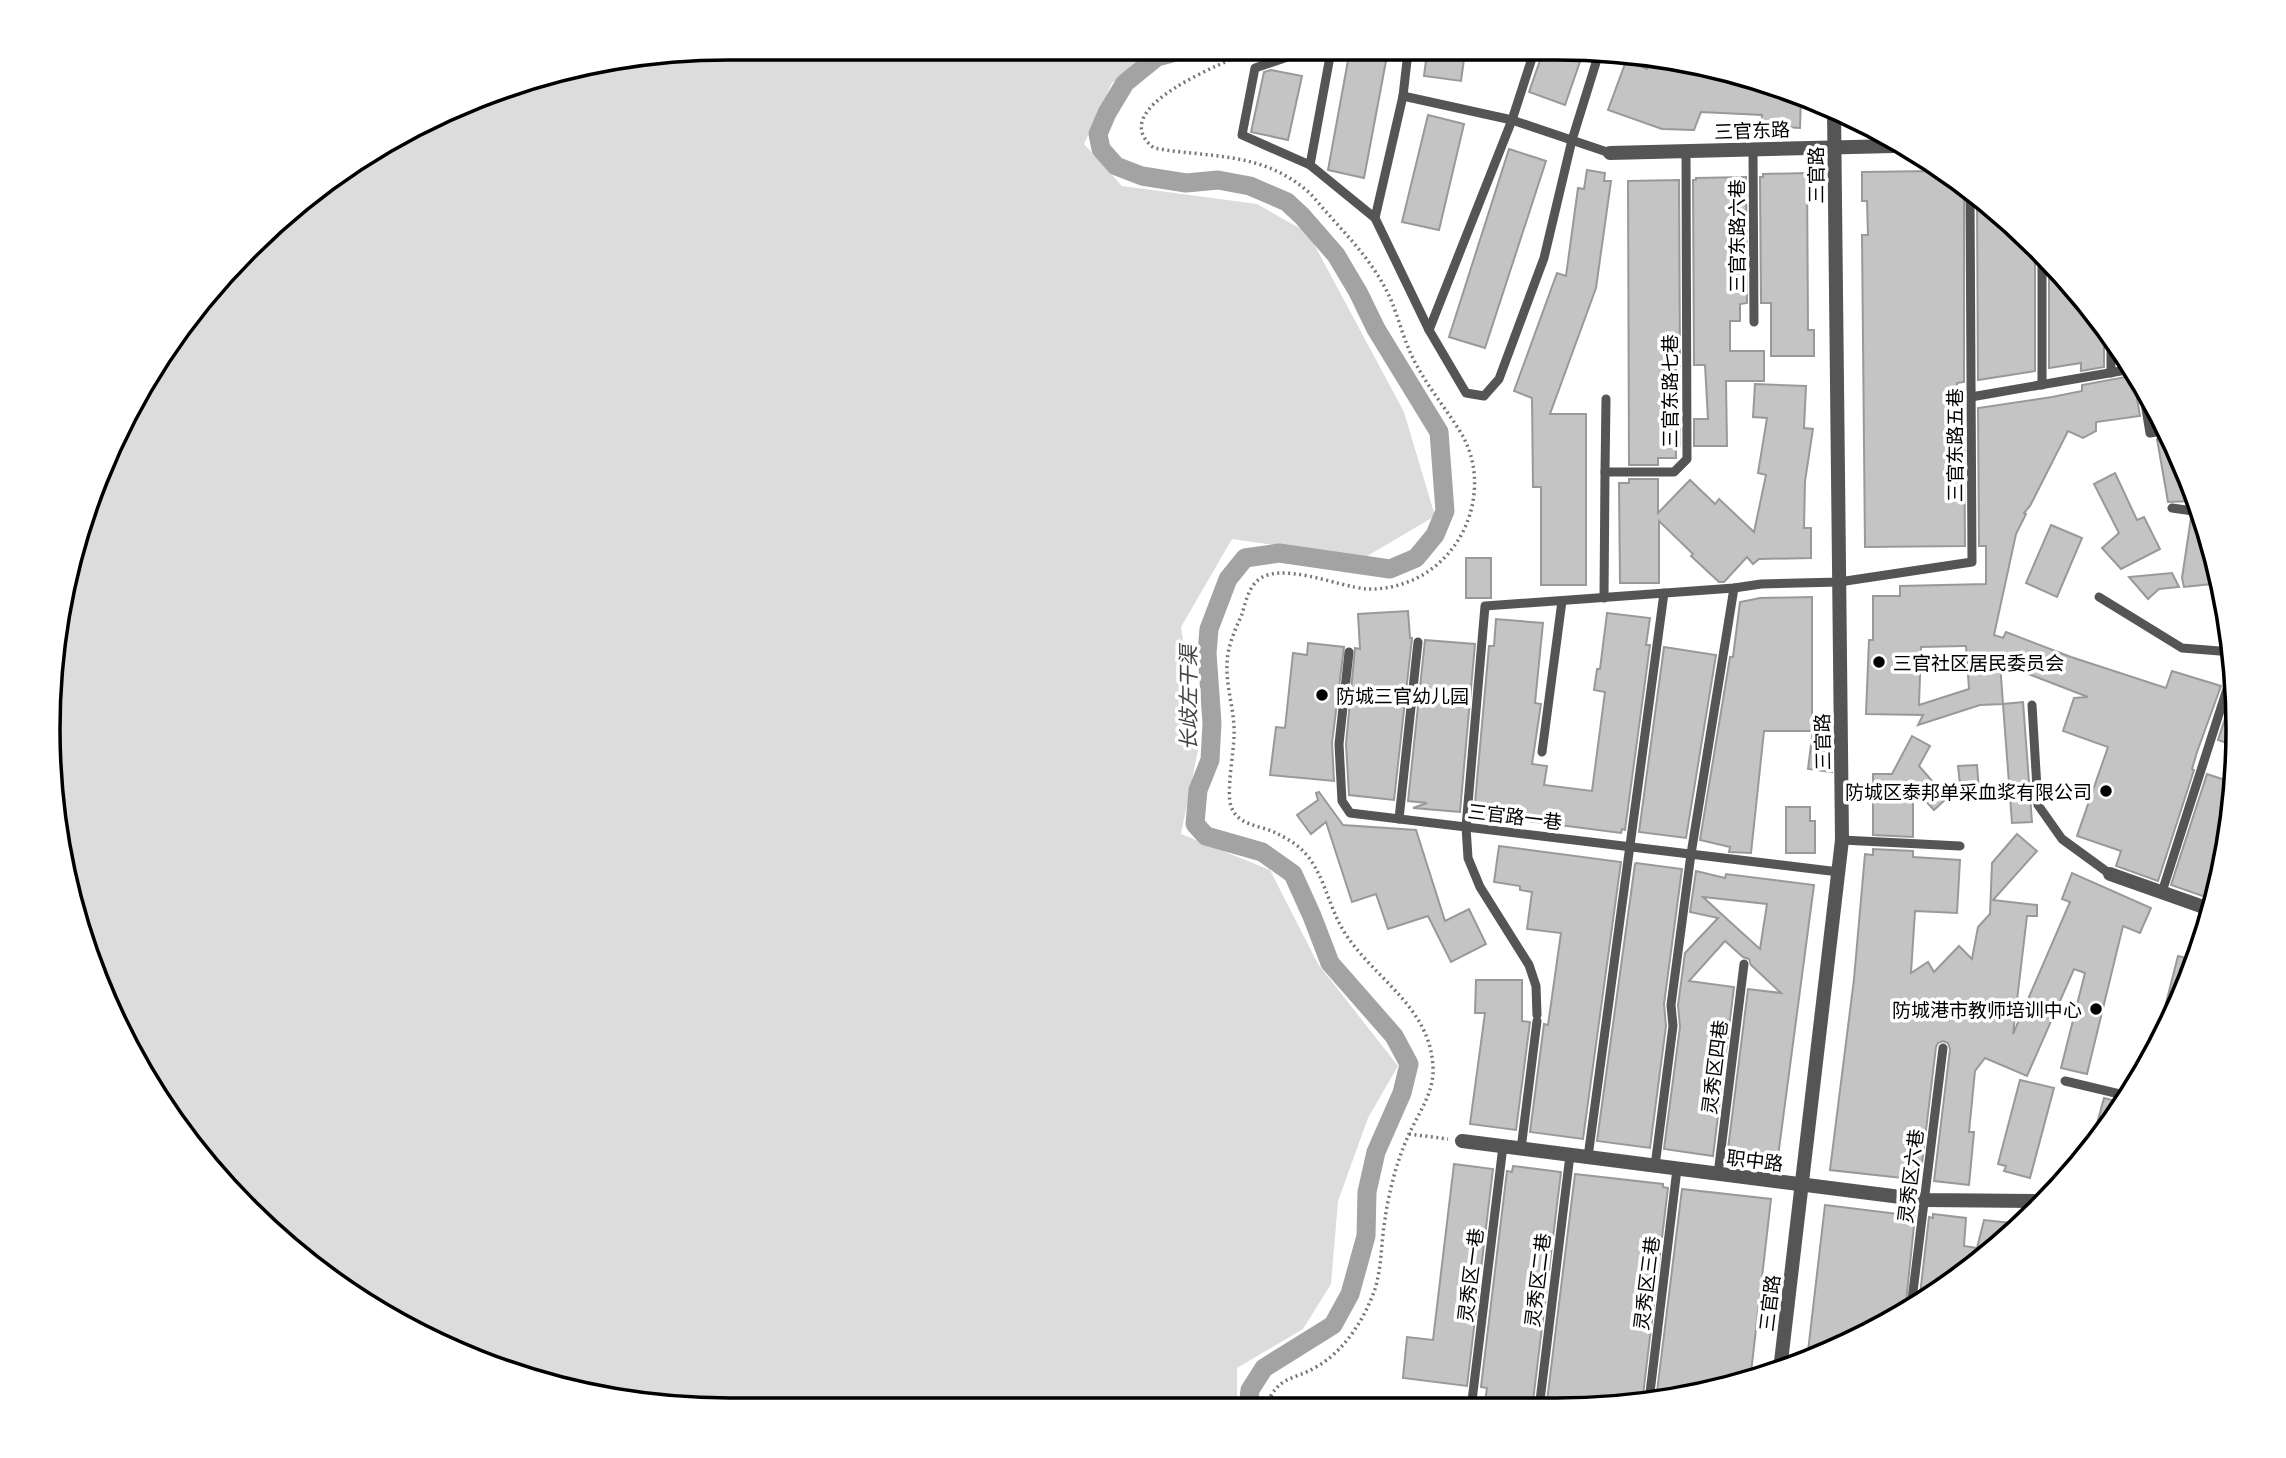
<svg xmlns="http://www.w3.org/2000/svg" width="2286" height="1458" font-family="Lato,'Noto Sans SC',sans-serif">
	<rect width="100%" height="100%" fill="#fff"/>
	<path fill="#dcdcdc" d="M729,47l429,3 -46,33 -28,61 38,42 135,18 51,29 96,179 31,104 -71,42 -132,-19 -51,88 18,118 -18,89 89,36 48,94 80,102 -30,52 -30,83 -7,83 -28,45 -66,39v40l-597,-3 -172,-46 -188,-117 -118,-135 -63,-117 -29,-85 -21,-220 35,-176 104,-195 59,-67 103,-85 160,-79z"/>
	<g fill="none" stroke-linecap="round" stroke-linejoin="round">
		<path stroke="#a3a3a3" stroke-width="19" d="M1183,50l-26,7 -32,26 -18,30 -9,21 3,15 15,17 26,10 44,7 32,-3 32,6 37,16 15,14 34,39 22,37 18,37 63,103 6,79 -10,24 -19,23 -26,11 -111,-16 -34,5 -17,21 -19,50 -2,24 5,70 -2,37 -12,30 -3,34 11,12 56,16 31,22 19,42 18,47 64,73 15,28 -7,29 -26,59 -9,40 -1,44 -16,58 -17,31 -69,43 -14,22 -2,18"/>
	</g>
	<g fill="#c4c4c4" stroke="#999" stroke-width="2" fill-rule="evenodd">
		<path d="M1427,52h38l-4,29 -37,-5z"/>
		<path d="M1543,52l40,1 -18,52 -36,-13z"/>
		<path d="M1349,55l37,6 -22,117 -36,-8z"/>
		<path d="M1654,55l147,40 -1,33 -39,-2 1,-11 -61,-3 -7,18 -32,-1 -54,-19 18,-49 21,8z"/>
		<path d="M1271,70l31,6 -14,64 -37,-8 13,-60z"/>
		<path d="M1428,115l36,9 -25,106 -37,-8z"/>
		<path d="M1509,149l37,12 -61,187 -36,-11z"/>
		<path d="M1587,170l18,3 -1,8h7l-15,107 -46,126h36v171h-45v-98h-8l-1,-89 -18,-7 43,-118 9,3 12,-88 6,1z"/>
		<path d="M1933,171l31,19v192l-7,1 1,28 6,-1 1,136 -100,1 -3,-312h6l-1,-34h-5v-29z"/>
		<path d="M1807,173l1,157h6v26h-43v-53h-10l-1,-126h3v-3z"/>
		<path d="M1746,177l1,126 -7,1v17h-10v30h34v30h-38l1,65h-33v-27h14l-3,-54h-11l-1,-185h3v-2z"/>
		<path d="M1679,180l1,186h-4v53h4v27h-4v12h-18v7h-29l-1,-284z"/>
		<path d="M1977,198l29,18 31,33 -2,5v117l-57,9z"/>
		<path d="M2049,262l49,52 9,15 -3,6v32l-23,4v-8l-32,5z"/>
		<path d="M2136,375l2,4 -3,7 5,30 -44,6v9l-13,7 -15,-7 -38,75 -6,7 2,1 -10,20 -22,101 9,3 3,-6 65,25 95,31 6,-17 49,15 -24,66 -5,17 2,1 -36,111 -42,-15 5,-15 -44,-15 31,-89 -45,-16 11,-33 14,-1 -88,-34 3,41 -23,1 -62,20 5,-10 -57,-1 3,-74h4v-44h27v-10l86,-2v-38h-7l-1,-138 74,-11 30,-6v-6zM1964,646h2l3,43 -50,16 2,-58z"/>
		<path d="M1755,384l51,2 -2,42 9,1 -8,52 -1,47h7v30l-52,1 -6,5 -6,-7 -23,25h-5l-28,-26 2,-2 -34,-33v62h-39l-1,-100h10v-4h29v34l32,-33 25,24 4,-5 35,33 12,-57 -8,-2 9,-55 -14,-1z"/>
		<path d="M2172,436l7,20 18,49 -4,-1v-3l-25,1 -11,-63z"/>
		<path d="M2115,473l22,47 7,-3 16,32 -39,20 -19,-21 17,-15 -25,-49z"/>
		<path d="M2191,518h12l12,34 6,31 -37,4 -2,-9z"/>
		<path d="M2051,525l31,13 -25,59 -31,-14z"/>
		<rect x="1466" y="558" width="25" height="40"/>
		<path d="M2172,573l7,14 -20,2 -11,10 -19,-22z"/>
		<path d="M1812,597v134h-48l-13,122 -22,-1 1,-5 -30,-7 30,-183h3l7,-55 20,-4z"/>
		<path d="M1408,611l2,27h2l-18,162 -45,-5 -3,-51 9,-96 5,1 -2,-35z"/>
		<path d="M1607,613l43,5 -4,27h4l-25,185 -3,-1 -1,4 -147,-19 15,-168h5l2,-27 47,4 -8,80 6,1 -9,60 15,2 -3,19 48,6 13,-99 -11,-2 3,-21h3z"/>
		<path d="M1425,640l50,4 -15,168 -47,-4 14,-5 -19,-2z"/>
		<path d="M1308,643l36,4 -12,96 2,38 -64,-6 6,-48 9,1 8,-75 14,2z"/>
		<path d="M1664,647l52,8 -30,183 -47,-6z"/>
		<path d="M2234,691l3,1 -2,54 -17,-6z"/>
		<path d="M2023,702l9,120 -20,1 -9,-119z"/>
		<path d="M1813,729l18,2 1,41 -24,-3z"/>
		<path d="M1912,736l18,10 -11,20 28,32 -13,12 -21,-23v50l-40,-2v-61h19z"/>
		<path d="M1977,765l2,26 -18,2 -3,-27z"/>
		<path d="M2207,774l27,9 -1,35 -19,82 -43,-15z"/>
		<path d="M1319,792l24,33 73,5 29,91 24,-12 17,35 -35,18 -23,-46 -40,13 -12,-35 -24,8 -26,-80 -15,12 -14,-19 21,-15 -2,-7z"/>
		<path d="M1786,807h24v14h5v32h-29z"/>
		<path d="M2017,834l20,17 -44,49 44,5v11h-10l-14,118 57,-132 -8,-3 10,-26 79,35 -11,25 -17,-7 -36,148 -26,-6 24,-95 -11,-4 -47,107 -42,-18 -10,13 -6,61h5l-5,53 -35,-4 16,-132 -2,-6 -5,-2 -5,2 -2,4 -16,133 -90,-10 24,-191 11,-125 8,1v-6l40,2v6l47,3 -3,53 -42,-2 -4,62 17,-11 6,10 25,-26 13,13 6,-32 12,-13 2,-51z"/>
		<path d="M1499,846l122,16 -38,277 -53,-7 14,-108 4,1 13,-92 -34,-4 5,-37 -12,-2v-4l-26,-4z"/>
		<path d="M1636,863l46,6 -18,135 2,22 -16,122 -53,-7 38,-277z"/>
		<path d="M1696,871l29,7 1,-4 88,11 -37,279 -50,-7 21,-168 33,4 -30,-28 -2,-6 -6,-2 -18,-16 -36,40 45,6 -21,169 -49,-7 16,-122 -2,-22 7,-52 33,-35 -28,-6zM1703,897l64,7 -7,45 -32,-29z"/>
		<path d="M2178,956l19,5 -28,61 -7,-3z"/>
		<path d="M1476,980h46v41l8,1 -14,108 -46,-6 15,-111h-10z"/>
		<path d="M2020,1080l34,8 -24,90 -26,-7 2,-5 -8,-2z"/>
		<path d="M2104,1098l19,5 -30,43h-2z"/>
		<path d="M1454,1164l39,5 -26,217 -64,-8 4,-41 26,3z"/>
		<path d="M1513,1166l48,6 -29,237h-48l3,-21 -6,-1 26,-216 5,1z"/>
		<path d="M1575,1174l88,10v3l5,1 -26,215 -41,6h-55z"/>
		<path d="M1682,1189l89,10 -21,182 -17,7 -77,12z"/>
		<path d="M1825,1205l90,11 -10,96 -46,28 -52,20z"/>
		<path d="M1933,1214l33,4 -2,28 13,2 7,-28 37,4 -49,46 -53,33 10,-86 4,1z"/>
	</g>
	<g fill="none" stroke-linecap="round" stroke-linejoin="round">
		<g stroke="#777" stroke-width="3.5" stroke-dasharray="2 3.5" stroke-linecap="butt">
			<path d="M1250,51c-25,12 -148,57 -96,97 54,10 105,3 151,41 9,7 16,18 24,26 24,27 47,51 62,85 9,22 14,45 26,66 13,24 30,44 44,67 25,42 14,97 -21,129 -19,18 -47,28 -73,27 -28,-2 -90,-30 -111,-7 -8,8 -11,22 -14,32 -7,16 -15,33 -15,51 -1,23 8,46 7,70 0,17 -8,57 -3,71 6,19 27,19 43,26 10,5 22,11 30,20 20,21 24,53 39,78 29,48 88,76 90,138 1,25 -14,44 -24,66 -12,26 -20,57 -24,85 -4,23 -3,47 -10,70 -10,29 -30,61 -57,77 -27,16 -39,8 -53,42"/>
			<path d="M1409,1134l39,5"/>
		</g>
		<g stroke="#555" stroke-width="9">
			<path d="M1305,51l-50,17 -13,67 68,30"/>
			<path d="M1331,51l-21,114 65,53"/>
			<path d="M1408,52l-5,44 -28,122 54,112 37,63 18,3 15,-17 45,-121 28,-118 27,-87"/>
			<path d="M1403,96l109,24 98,33"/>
			<path d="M1753,149l1,173"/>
			<path d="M2042,254v131"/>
			<path d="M1429,330l83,-210 22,-68"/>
			<path d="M2111,335v38"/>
			<path d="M2142,385l8,48 19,-3"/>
			<path d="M1971,397l161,-28"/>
			<path d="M1605,472l1,-73"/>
			<path d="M2172,508l28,4"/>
			<path d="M2099,597l83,51 50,4"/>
			<path d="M1604,598l1,-126h69l13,-13 -1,-308"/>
			<path d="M1349,652l-10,92 3,57 8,12 489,59"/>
			<path d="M2032,705l6,100 24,34 48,35"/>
			<path d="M1542,752l20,-151"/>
			<path d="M1399,819l19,-177"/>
			<path d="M1842,840l118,6"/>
			<path d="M2162,892l65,-203"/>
			<path d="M1537,1015l-1,-29 -7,-21 -49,-78 -12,-29 -2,-31 19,-221 249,-18 27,-4 78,-2 133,-20 -2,-368"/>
			<path d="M2065,1081l63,15"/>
			<path d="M1521,1149l16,-128"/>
			<path d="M1588,1157l76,-564"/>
			<path d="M1655,1166l18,-140 -2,-21 20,-151 43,-266"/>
			<path d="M1718,1174l26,-210"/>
			<path d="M1911,1308l32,-260"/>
			<path d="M1649,1401l28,-232"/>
			<path d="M1471,1409l32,-263"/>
			<path d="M1539,1409l31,-254"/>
		</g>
		<g stroke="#555" stroke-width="14">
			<path d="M1610,153l284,-7"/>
			<path d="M2110,874l102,36"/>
			<path d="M1462,1141l462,59 122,1"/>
			<path d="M1780,1370l62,-530 -8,-731"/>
		</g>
	</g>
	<g fill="#000" stroke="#fff" stroke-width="2.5">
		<circle cx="1879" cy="662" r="7"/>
		<circle cx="1322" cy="695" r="7"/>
		<circle cx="2106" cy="791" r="7"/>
		<circle cx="2096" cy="1009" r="7"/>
	</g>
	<g text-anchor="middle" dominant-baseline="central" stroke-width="7" stroke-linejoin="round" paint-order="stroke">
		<g font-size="19" fill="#000" stroke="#fff">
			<text transform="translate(1752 130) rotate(-2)">三官东路</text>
			<text transform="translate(1815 175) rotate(-90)">三官路</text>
			<text transform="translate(1736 236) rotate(-90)">三官东路六巷</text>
			<text transform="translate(1669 391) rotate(-90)">三官东路七巷</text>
			<text transform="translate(1954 445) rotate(-90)">三官东路五巷</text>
			<text transform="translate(1822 742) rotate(-91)">三官路</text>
			<text transform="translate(1515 816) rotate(7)">三官路一巷</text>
			<text transform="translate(1714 1067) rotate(-83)">灵秀区四巷</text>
			<text transform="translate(1755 1160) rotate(7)">职中路</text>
			<text transform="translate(1910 1176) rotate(-83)">灵秀区六巷</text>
			<text transform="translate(1470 1275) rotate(-83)">灵秀区一巷</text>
			<text transform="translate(1537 1280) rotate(-83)">灵秀区二巷</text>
			<text transform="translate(1646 1283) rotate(-83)">灵秀区三巷</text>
			<text transform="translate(1769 1303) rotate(-83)">三官路</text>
		</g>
		<g font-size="19" fill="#000" stroke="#fff" text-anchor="start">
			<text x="1893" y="662">三官社区居民委员会</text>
			<text x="1336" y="695">防城三官幼儿园</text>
			<text x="2092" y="791" text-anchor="end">防城区泰邦单采血浆有限公司</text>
			<text x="2082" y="1009" text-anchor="end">防城港市教师培训中心</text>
		</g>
		<g font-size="21" font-style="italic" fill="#444" stroke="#fff">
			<text transform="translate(1187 698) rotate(-90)">长歧左干渠</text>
		</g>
	</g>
	<path d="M0 0H2286V1458H0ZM729 60H1557A669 669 0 0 1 2226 729V729A669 669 0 0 1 1557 1398H729A669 669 0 0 1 60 729V729A669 669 0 0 1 729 60Z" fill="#fff" fill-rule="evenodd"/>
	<path fill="none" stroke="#000" stroke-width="3.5" d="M729 60H1557A669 669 0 0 1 2226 729V729A669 669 0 0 1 1557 1398H729A669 669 0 0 1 60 729V729A669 669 0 0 1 729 60Z"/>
</svg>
